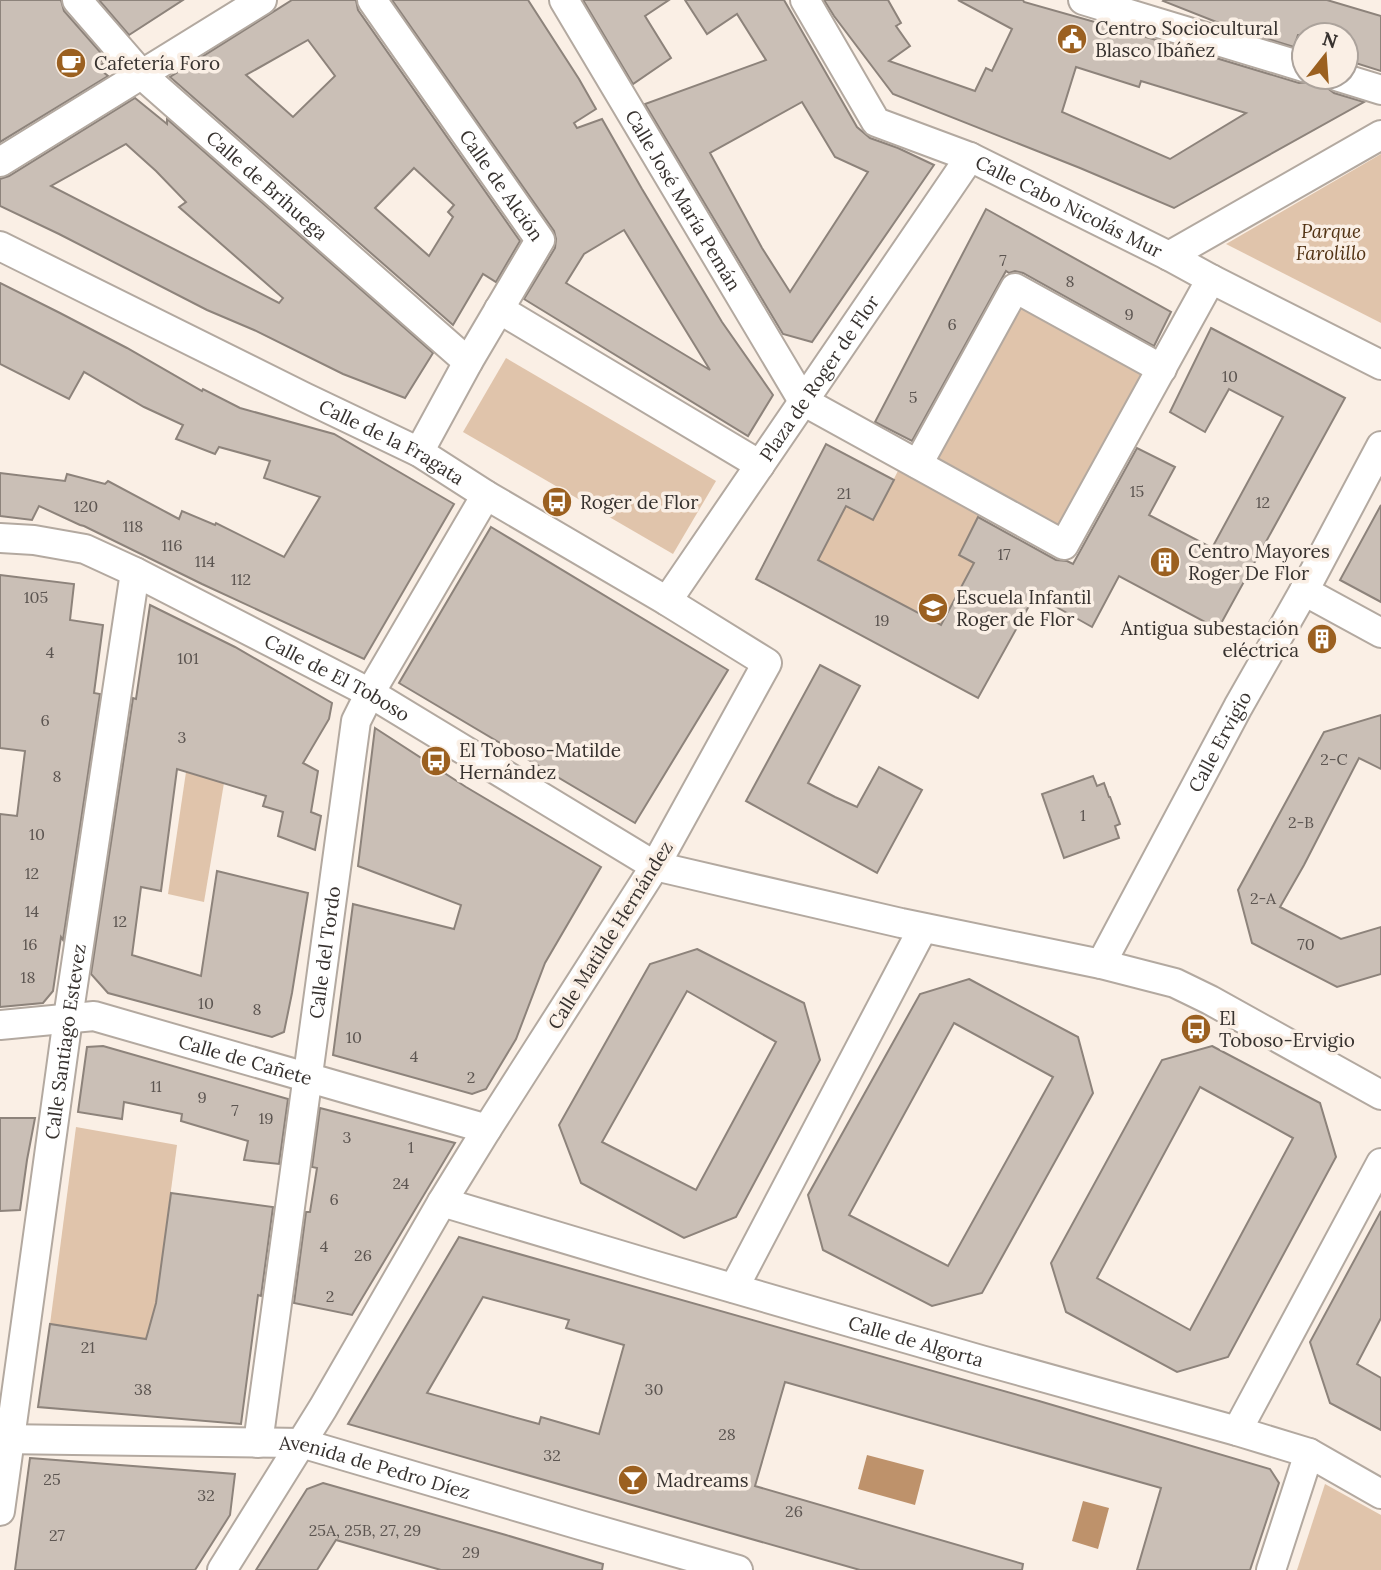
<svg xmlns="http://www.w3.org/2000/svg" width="1381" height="1570" font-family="Lora,serif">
	<rect width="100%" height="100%" fill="#faefe5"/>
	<g fill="#e0c4ab">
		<path d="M1381,154v169l-155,-79z"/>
		<path d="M1015,288l147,81 -98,176 -79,-44 -26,54 15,8 -33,62 -124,-64 29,-56 27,15 32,-63z"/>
		<path d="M506,358l210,123 -43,73 -210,-122z"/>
		<path d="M186,772l38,11 -20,119 -36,-8z"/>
		<path d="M76,1127l101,18 -21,158 -10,36 -96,-15z"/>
		<path d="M1325,1484l56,31v55h-84z"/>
	</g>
	<g fill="#be926b">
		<path d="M867,1455l57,15 -9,35 -57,-16z"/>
		<path d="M1083,1501l26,7 -11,41 -26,-8z"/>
	</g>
	<g fill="#cabfb6" stroke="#8d837b" stroke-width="2" fill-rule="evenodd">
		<path d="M0,0h61l3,11 37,42 -3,3 6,7 -7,4 11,9 -108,66z"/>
		<path d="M99,0h84l-54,35z"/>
		<path d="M292,0h64l2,10 162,231 -24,41 -13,-8 -30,51 -283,-248zM308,40l27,36 -42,41 -47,-42zM414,168l40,37 -6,7 5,5 -24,39 -54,-48z"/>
		<path d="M392,0h136l51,79 17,30 -22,14 3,5 25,-9 40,70 80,133 51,73 -25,41 -224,-137 31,-51 1,-9 -2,-8zM624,230l86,140 -144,-87 18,-29z"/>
		<path d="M583,0h86l-24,16 26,42 -38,26z"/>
		<path d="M685,0h99l73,127 13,11 28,10 36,17 -122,177 -29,-8 -138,-230 121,-44 -29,-46 -30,20zM802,102l33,55 33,15 -78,120 -28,-44 -52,-95z"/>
		<path d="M824,0h64l13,23 -5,3 14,20 -21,15 86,30 11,-23 6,3 20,-42 -54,-29h65l1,2 99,28 176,53 11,-1 16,5 8,6 30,9 -190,106 -94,-40 -187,-74 -59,-78zM1076,67l63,20 2,-6 105,32 -76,46 -108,-47z"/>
		<path d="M1164,0h163l54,16v55l-35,-11v-25h-48l-4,12 -70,-22 -61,-24z"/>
		<path d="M135,98l32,26v-5l266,234 -28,45 -62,-24 -89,-44 -47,-20 -148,-76 -59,-28v-27l9,-3zM126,144l30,27 30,31 -7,5 104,91 -4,5 -228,-117z"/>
		<path d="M986,209l185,103 -17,34 -131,-73 -8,-2 -6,2 -3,-2 -94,170 -37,-19z"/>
		<path d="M0,283l60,30 67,35 75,43 1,-2 37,19 94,26 120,70 -90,155 -162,-75 -118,-58 -4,-1 -41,-19 -7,14 -32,-4v-43l65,8 2,-7 38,10 3,-3 71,38 3,-8 33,14 1,-2 68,34 36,-60 -56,-19 6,-17 -51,-14 -4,7 -39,-15 7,-14 -39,-18 -60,-35 -15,27 -69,-35z"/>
		<path d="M1211,328l134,70 -127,231 -99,-53 -27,51 -57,-32 -57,103 -222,-119 70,-135 68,36 -21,40 -27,-14 -28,54 123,65 33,-62 -15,-8 19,-38 78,43 11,1 6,3 64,-116 38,19 -26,48 63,33 71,-131 -54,-28 -24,43 -35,-20z"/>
		<path d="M1381,505v97l-41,-22z"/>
		<path d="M491,527l237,143 -93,153 -236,-140z"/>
		<path d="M0,575l74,9 -4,36 33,5 -9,68 6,1 -37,246 -2,-3 -8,54 -10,12 -43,4v-193l17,2 8,-65 -25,-3z"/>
		<path d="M150,605l85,42 97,56 -3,16 -26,44 15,8 -7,41 10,4 -6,34 -37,-14 5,-24 -20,-6 3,-10 -89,-27 -16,122 -20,-4 -9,68 69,21 16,-105 91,22 -16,100 -8,39 -12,5 -164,-44 -17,-19 42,-276 3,1z"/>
		<path d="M820,665l40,21 -52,97 27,14 22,10 22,-40 43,23 -45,83 -131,-72z"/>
		<path d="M1381,715v54l-22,-11 -55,107 -24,42 61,32 40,-12v47l-44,13 -85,-44 -14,-53 86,-158z"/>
		<path d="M375,728l91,59 135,80 -56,96 -29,76 -30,50 -14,5 -139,-39 20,-151 101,25 7,-24 -103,-39z"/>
		<path d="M1093,776l4,10 7,-3 5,14h1l10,27 -5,2 4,12 -55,20 -22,-64z"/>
		<path d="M697,949l107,54 16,57 -84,157 -52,21 -103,-55 -22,-58 91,-161zM687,991l89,51 -80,148 -94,-48z"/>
		<path d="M969,979l109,58 15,56 -111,200 -50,13 -109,-56 -15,-55 112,-201zM954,1023l99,54 -105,189 -99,-51z"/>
		<path d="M103,1046l185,53 -9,65 -35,-4 4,-19 -67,-20 1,-7 -58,-12 -2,17 -44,-7 9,-65z"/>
		<path d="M1212,1046l108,57 16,54 -108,200 -51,15 -111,-60 -15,-49 111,-203zM1200,1087l93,51 -103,192 -93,-52z"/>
		<path d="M320,1108l135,35 -103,172 -58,-12 12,-91h4l7,-44 -5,-1z"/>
		<path d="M0,1118h35l-8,42 -7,50 -20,1z"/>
		<path d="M171,1193l102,14 -12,89 -3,-1 -17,129 -203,-17 12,-83 96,15 10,-36z"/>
		<path d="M1381,1211v107l-24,46 24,14v52l-51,-27 -20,-61z"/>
		<path d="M459,1237l580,164 231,68 9,14 -29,87h-113l24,-82 -376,-106 -30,104 268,78 -1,6h-162l-512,-146zM483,1297l86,23 -3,8 58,17 -25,89 -58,-17 -2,7 -112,-31z"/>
		<path d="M30,1458l205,16 -5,41 -35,55h-180z"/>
		<path d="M323,1483l183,52 97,29 -1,6h-161l-105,-30 -19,30h-61l51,-81z"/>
	</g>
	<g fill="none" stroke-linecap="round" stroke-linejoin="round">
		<g stroke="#b3a9a0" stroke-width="32">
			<g id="street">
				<path id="s1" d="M77,0l65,75 326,287"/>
				<path id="s2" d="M372,0l168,240 -72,122 -49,90"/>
				<path id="s3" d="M564,0l239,401 261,144 147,-266"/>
				<path id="s4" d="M805,0l71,122 94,35 199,99 42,23 170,86"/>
				<path d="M1083,0l221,67"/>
				<path d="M1339,77l42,13"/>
				<path d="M0,162l262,-162"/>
				<path id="s5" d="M0,246l304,151 115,55 67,43 181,106 100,62 -112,203 -168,263 -45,73 -119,206 -101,162"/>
				<path d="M1169,256l212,-121"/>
				<path d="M499,309l261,156"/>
				<path d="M918,464l97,-176 147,81"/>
				<path id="s6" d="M0,538l34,2 51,9 50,23 235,121 285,173 246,57 200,41 74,19 35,17 171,95"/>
				<path d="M1304,591l77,42"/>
				<path id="s7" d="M667,601l303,-444"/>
				<path id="s8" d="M1101,964l137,-257 66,-116 77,-145"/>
				<path id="s9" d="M0,1025l94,-9 393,113"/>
				<path id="s10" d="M442,1202l211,63 328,95 256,71 72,22 72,41"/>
				<path d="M734,1288l189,-360"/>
				<path d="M1237,1431l144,-268"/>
				<path id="s11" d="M0,1439l301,4 279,82 158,45"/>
				<path id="s12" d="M258,1443l98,-722 14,-28 116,-198"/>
				<path id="s13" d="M0,1511l68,-493 67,-446"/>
				<path d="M1271,1570l38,-117"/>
			</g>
		</g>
		<use href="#street" stroke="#fff" stroke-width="28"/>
	</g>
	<defs>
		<g id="civic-disc" transform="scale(1.575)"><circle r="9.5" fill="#9b6020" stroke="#faefe5"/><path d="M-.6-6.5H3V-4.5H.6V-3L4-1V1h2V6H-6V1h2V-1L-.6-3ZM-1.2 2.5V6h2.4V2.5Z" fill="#fff"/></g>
		<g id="cafe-disc" transform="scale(1.575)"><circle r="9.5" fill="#9b6020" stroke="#faefe5"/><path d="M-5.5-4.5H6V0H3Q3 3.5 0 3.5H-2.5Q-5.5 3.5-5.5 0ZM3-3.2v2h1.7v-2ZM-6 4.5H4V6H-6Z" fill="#fff"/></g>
		<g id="bus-disc" transform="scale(1.575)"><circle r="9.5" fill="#9b6020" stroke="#faefe5"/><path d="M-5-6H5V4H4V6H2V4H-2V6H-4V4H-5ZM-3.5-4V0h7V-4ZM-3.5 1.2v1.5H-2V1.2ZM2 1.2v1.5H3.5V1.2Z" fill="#fff"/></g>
		<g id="building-disc" transform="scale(1.575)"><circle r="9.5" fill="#9b6020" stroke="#faefe5"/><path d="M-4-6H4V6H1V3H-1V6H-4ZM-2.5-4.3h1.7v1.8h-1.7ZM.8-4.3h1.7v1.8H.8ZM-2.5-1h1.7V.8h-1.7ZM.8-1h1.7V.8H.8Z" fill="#fff"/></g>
		<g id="school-disc" transform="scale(1.575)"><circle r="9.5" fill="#9b6020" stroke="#faefe5"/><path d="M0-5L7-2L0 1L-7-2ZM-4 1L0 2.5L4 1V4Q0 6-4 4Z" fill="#fff"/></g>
		<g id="bar-disc" transform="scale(1.575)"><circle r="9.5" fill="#9b6020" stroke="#faefe5"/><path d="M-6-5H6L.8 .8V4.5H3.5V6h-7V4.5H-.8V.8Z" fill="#fff"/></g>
	</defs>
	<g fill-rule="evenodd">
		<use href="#civic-disc" x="1072" y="39"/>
		<use href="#cafe-disc" x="71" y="63"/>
		<use href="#bus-disc" x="557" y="502"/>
		<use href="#building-disc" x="1165" y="562"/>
		<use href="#school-disc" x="933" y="608"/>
		<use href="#building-disc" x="1322" y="639"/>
		<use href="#bus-disc" x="436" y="761"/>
		<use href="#bus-disc" x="1196" y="1029"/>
		<use href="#bar-disc" x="633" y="1480"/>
	</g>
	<g text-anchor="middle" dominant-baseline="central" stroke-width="7" stroke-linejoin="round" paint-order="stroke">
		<g font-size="16" fill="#5c5551">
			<text x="1003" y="260">7</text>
			<text x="1070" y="281">8</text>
			<text x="1129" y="314">9</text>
			<text x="952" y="324">6</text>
			<text x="1230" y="376">10</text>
			<text x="913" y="397">5</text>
			<text x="1137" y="491">15</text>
			<text x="844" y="493">21</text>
			<text x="1263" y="502">12</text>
			<text x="86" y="506">120</text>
			<text x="133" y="526">118</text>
			<text x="172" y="545">116</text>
			<text x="1004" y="554">17</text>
			<text x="205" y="561">114</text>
			<text x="241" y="579">112</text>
			<text x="36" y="597">105</text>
			<text x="882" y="620">19</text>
			<text x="50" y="652">4</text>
			<text x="188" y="658">101</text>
			<text x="45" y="720">6</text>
			<text x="182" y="737">3</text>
			<text x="1334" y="759">2-C</text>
			<text x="57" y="776">8</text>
			<text x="1083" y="815">1</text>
			<text x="1301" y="822">2-B</text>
			<text x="37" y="834">10</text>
			<text x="32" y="873">12</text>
			<text x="1263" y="898">2-A</text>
			<text x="32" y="911">14</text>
			<text x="120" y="921">12</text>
			<text x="30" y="944">16</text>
			<text x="1306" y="944">70</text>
			<text x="28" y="977">18</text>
			<text x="206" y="1003">10</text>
			<text x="257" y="1009">8</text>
			<text x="354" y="1037">10</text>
			<text x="414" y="1056">4</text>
			<text x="471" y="1077">2</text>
			<text x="156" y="1086">11</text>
			<text x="202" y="1097">9</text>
			<text x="235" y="1110">7</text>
			<text x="266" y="1118">19</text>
			<text x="347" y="1137">3</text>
			<text x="411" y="1147">1</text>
			<text x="401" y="1183">24</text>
			<text x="334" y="1199">6</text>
			<text x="324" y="1246">4</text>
			<text x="363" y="1255">26</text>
			<text x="330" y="1296">2</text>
			<text x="88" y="1347">21</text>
			<text x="143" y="1389">38</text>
			<text x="654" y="1389">30</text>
			<text x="727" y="1434">28</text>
			<text x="552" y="1455">32</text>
			<text x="52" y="1479">25</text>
			<text x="206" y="1495">32</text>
			<text x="794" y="1511">26</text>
			<text x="365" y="1530">25A, 25B, 27, 29</text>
			<text x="57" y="1535">27</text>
			<text x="471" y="1552">29</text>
		</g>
		<g font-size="19" fill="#37322f" stroke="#faefe5" text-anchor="start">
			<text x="1095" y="28">Centro Sociocultural<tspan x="1095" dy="22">Blasco Ibáñez</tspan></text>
			<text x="94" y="63">Cafetería Foro</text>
			<text x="580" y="502">Roger de Flor</text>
			<text x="1188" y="551">Centro Mayores<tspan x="1188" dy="22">Roger De Flor</tspan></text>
			<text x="956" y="597">Escuela Infantil<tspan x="956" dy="22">Roger de Flor</tspan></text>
			<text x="1299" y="628" text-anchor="end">Antigua subestación<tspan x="1299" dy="22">eléctrica</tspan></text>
			<text x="459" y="750">El Toboso-Matilde<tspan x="459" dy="22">Hernández</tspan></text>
			<text x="1219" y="1018">El<tspan x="1219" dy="22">Toboso-Ervigio</tspan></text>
			<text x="656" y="1480">Madreams</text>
		</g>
		<g font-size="19" fill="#37322f" stroke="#faefe5">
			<text stroke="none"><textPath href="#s1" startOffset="266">Calle de Brihuega</textPath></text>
			<text stroke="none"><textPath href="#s2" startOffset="226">Calle de Alción</textPath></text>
			<text stroke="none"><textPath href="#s3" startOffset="233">Calle José María Pemán</textPath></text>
			<text stroke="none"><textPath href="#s4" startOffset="352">Calle Cabo Nicolás Mur</textPath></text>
			<text stroke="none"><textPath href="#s7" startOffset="270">Plaza de Roger de Flor</textPath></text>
			<text stroke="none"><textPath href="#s5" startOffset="438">Calle de la Fragata</textPath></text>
			<text stroke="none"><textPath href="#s6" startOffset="369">Calle de El Toboso</textPath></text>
			<text stroke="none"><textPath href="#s8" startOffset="252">Calle Ervigio</textPath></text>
			<text transform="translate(610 935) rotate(-58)">Calle Matilde Hernández</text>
			<text stroke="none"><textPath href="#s12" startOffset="495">Calle del Tordo</textPath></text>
			<text stroke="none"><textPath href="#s13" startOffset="474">Calle Santiago Estevez</textPath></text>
			<text stroke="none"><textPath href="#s9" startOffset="252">Calle de Cañete</textPath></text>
			<text stroke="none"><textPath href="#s10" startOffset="494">Calle de Algorta</textPath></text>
			<text stroke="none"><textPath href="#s11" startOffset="378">Avenida de Pedro Díez</textPath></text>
		</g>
		<g font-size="19" font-style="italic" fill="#513213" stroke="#faefe5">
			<text x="1331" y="231">Parque<tspan x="1331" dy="22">Farolillo</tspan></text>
		</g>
	</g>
	<g transform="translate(1325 56) rotate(17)"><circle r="33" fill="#faefe5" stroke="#aca39c" stroke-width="2"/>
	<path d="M0-5L12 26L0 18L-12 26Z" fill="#9b6020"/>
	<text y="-10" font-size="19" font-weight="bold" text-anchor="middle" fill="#37322f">N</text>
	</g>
</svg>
